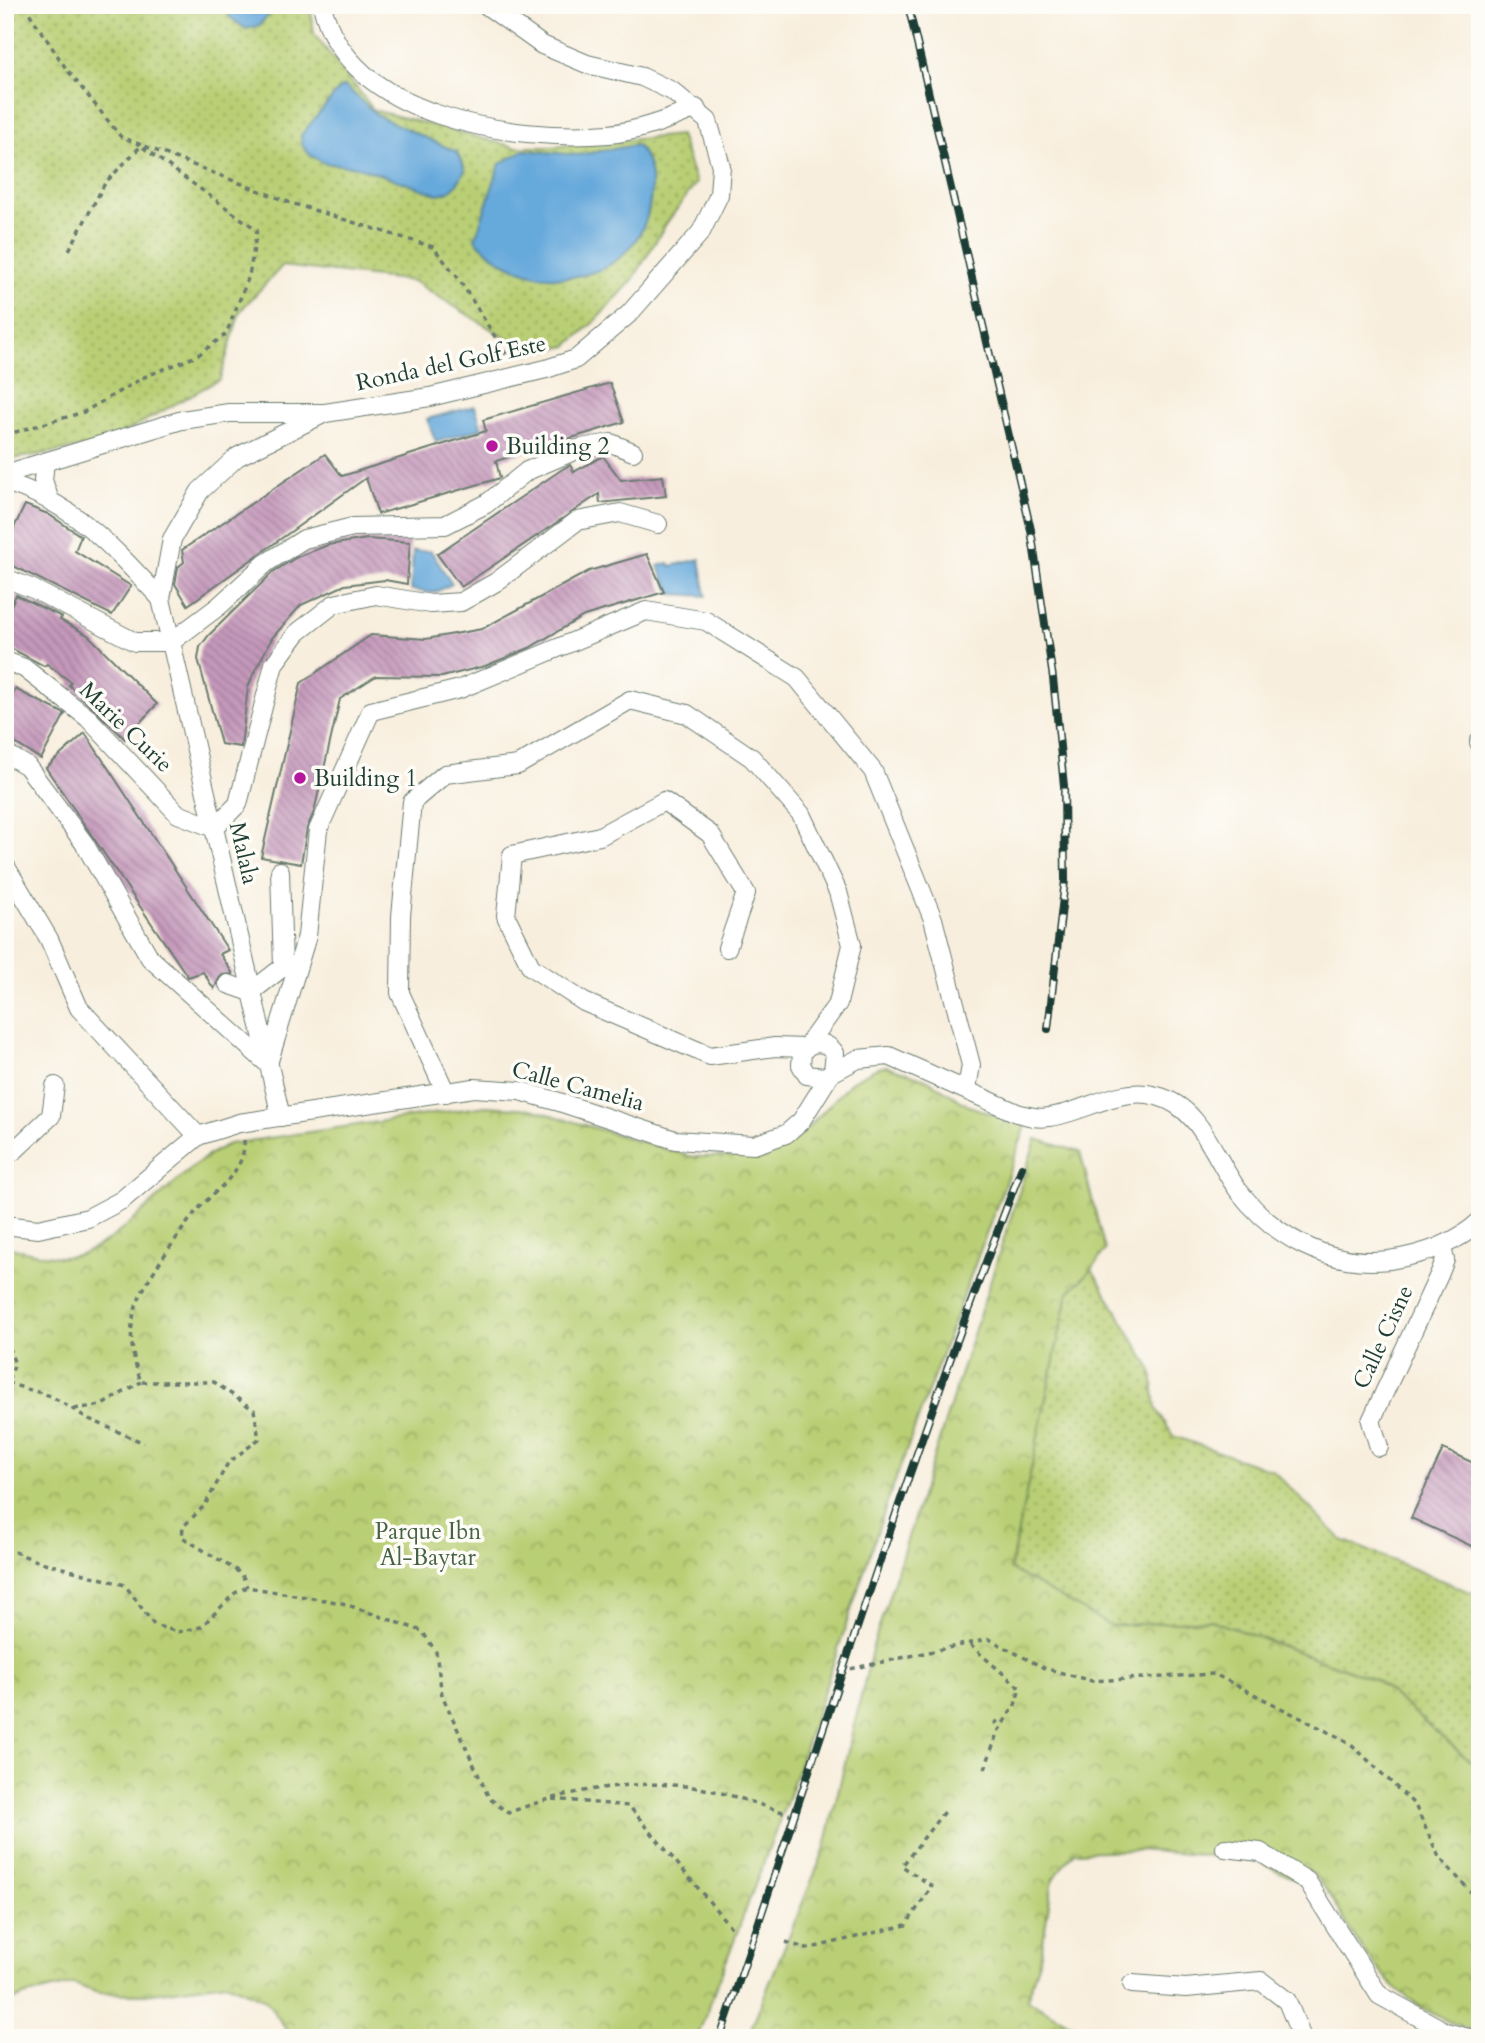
<svg xmlns="http://www.w3.org/2000/svg" width="1485" height="2043" font-family="Cardo,serif">
	<defs>
		<pattern id="grass-dots" width="8" height="8" patternUnits="userSpaceOnUse" patternTransform="scale(1.75)"><rect width="8" height="8" fill="#b9cf74"/><path d="M2 2h.1M6 6h.1" fill="none" stroke="#96a960" stroke-width="1.8" stroke-linecap="round"/></pattern>
		<pattern id="park-crowns" width="20" height="18" patternUnits="userSpaceOnUse" patternTransform="scale(1.75)"><rect width="20" height="18" fill="#b9cf74"/><path d="M2 6a3 3 0 1 1 6 0M12 15a3 3 0 1 1 6 0" fill="none" stroke="#96a960"/></pattern>
		<pattern id="building-back-hatch" width="6" height="6" patternUnits="userSpaceOnUse" patternTransform="scale(1.75)"><rect width="6" height="6" fill="#c598bb"/><path d="M-1 5l2 2M0 0l6 6M5-1l2 2" fill="none" stroke="#9f7d99"/></pattern>
	</defs>
	<rect width="100%" height="100%" fill="#fdfcf7"/>
	<filter id="ink" filterUnits="userSpaceOnUse"><feTurbulence type="fractalNoise" baseFrequency=".0143" numOctaves="2"/><feDisplacementMap in="SourceGraphic" scale="14" xChannelSelector="R" yChannelSelector="G"/><feConvolveMatrix kernelMatrix="1 2 1 2 8 2 1 2 1" color-interpolation-filters="sRGB"/></filter>
	<filter id="wash" filterUnits="userSpaceOnUse"><feTurbulence type="fractalNoise" baseFrequency=".00686" numOctaves="4" result="noise"/><feDisplacementMap in="SourceGraphic" scale="28" xChannelSelector="R" yChannelSelector="G"/><feGaussianBlur stdDeviation="1.57" result="paint"/><feColorMatrix in="noise" values="0 0 0 0 0 0 0 0 0 0 0 0 0 0 0 0 0 1.4 0 .05"/><feComposite in="paint" operator="in"/></filter>
	<g filter="url(#wash)">
		<rect width="100%" height="100%" fill="#f8eedd"/>
		<g fill="url(#grass-dots)" stroke="#6c8654" stroke-width="2">
			<path d="M5,5h305l4,29 60,76 141,37h36l129,-12 16,48 -30,41 -34,57 -39,42 -26,23 -37,7 -117,-72 -131,-15 -42,45 -20,68 -117,65 -98,16z"/>
			<path d="M1092,1269l60,102 4,37 17,28 99,34 70,70 138,56v174l-104,-90 -166,-60 -99,6 -101,-57 58,-276z"/>
		</g>
		<g fill="url(#park-crowns)" stroke="#6c8654" stroke-width="2">
			<path d="M886,1066l40,13 43,27 57,20 -140,380 -99,295 -90,237h-405l-26,-38 -40,-17 -81,11 -47,-1 -24,-9 -51,12 -18,9v-758c19,3 40,10 59,10 55,-2 111,-90 165,-113l257,-38 45,3 161,48 66,-1 24,-10 21,-13 49,-52 23,-12z"/>
			<path d="M1036,1139l44,13 25,98 -13,19 -24,24 -58,276 101,57 99,-6 166,60 104,90v263c-63,-19 -98,-50 -131,-105 -12,-21 -22,-42 -40,-57l-8,11 -48,-23 -115,-9 -64,2 -21,27 -12,75 -14,46 56,30 -6,8h-330l77,-187 49,-205z"/>
		</g>
		<g fill="#66a9db" stroke="#427388" stroke-width="2">
			<path d="M223,5h55l-20,21 -12,3 -15,-11z"/>
			<path d="M345,86l33,30 79,36 8,17c-6,14 -12,24 -28,25l-79,-27 -34,-4 -14,-8 -8,-10 -1,-10 39,-47z"/>
			<path d="M636,145c12,11 16,27 15,44 -2,96 -117,116 -176,50l25,-75 24,-14 54,5z"/>
			<path d="M475,406l7,22 -46,14 -9,-23z"/>
			<path d="M413,551h18l21,33 -18,9 -23,-3z"/>
			<path d="M700,559l6,37 -34,-2 -14,-28 11,-3 2,3z"/>
		</g>
		<g id="blocks">
			<g fill="url(#building-back-hatch)">
				<path d="M610,383l14,39 -128,39 4,17 -122,36 -12,-36 -178,127 -13,-21 3,-17 6,-5 -2,-12 143,-96 17,22 144,-45 -3,-11z"/>
				<path d="M603,456l18,24 42,-4 3,20 -66,7 -1,-9 -138,93 -24,-33 127,-86 6,-3 4,7z"/>
				<path d="M25,505l23,9 33,22 -6,15 56,35 -19,29 -107,-53v-16z"/>
				<path d="M367,539l43,3 -3,42 -22,-4 -40,5 -44,20 -29,33 -19,37 -5,12 -7,60 -20,-3 -23,-85 2,-12 9,-12 64,-63 24,-15 31,-12z"/>
				<path d="M647,554l17,38 -80,24 -55,32 -44,18 -43,11 -66,-1 -36,23 -26,113 -7,16 -6,36 -40,-7 40,-174 70,-48 55,4 56,-10 107,-58z"/>
				<path d="M16,595l46,22 -2,3 28,15 69,69 -32,35 -56,-54 2,-3 -24,-18 -3,2 -39,-21v-27z"/>
				<path d="M15,689l50,25 -24,45 -36,-22v-26z"/>
				<path d="M85,733l143,217 -8,4 13,20 -12,1 -7,14 -11,-17 -15,5 -142,-209z"/>
				<path d="M1443,1449l37,17v84l-69,-32z"/>
			</g>
		</g>
	</g>
	<g filter="url(#ink)">
		<use href="#blocks" fill-opacity="0" stroke="#6b7b6f" stroke-width="2"/>
		<g fill="none" stroke-linecap="round" stroke-linejoin="round">
			<g stroke="#6b7b6f" stroke-width="20">
				<g id="minor">
					<path d="M322,5c25,113 192,137 287,129 30,-3 59,-14 87,-26"/>
					<path d="M45,462l-2,18 6,18"/>
					<path d="M5,474l177,-54 47,-7h96l105,-16 116,-28 30,-10 53,-45 72,-82 18,-37 2,-29 -13,-45 -36,-30 -30,-14 -55,-13 -45,-19 -56,-40"/>
					<path d="M5,482c70,21 108,66 156,117l11,-60 28,-48 37,-34 84,-42"/>
					<path d="M5,578l28,11 102,53h36l48,-36 47,-43 38,-24 49,-12 92,-2 41,-21 41,-33 54,-23 30,-5 22,9"/>
					<path d="M161,599l120,518"/>
					<path d="M5,661l19,7 64,50 90,96 36,14 24,-24 36,-140 23,-31 37,-29 42,-9 55,9 30,-2 35,-20 81,-61 43,-8 38,11"/>
					<path d="M1479,742l1,2"/>
					<path d="M5,753l22,13 57,77 66,115 118,106 39,-128 11,-106 53,-119 89,-22 186,-78 60,10 91,57 76,93 60,148 38,146 -4,24"/>
					<path d="M5,865l44,74 30,69 119,128"/>
					<path d="M727,948l19,-55 -36,-59 -46,-33 -64,35 -88,19 -6,61 25,51 53,35 126,54 65,-9 30,1"/>
					<path d="M228,984l23,8 32,-25 -3,-96"/>
					<path d="M446,1093l-46,-100 1,-77 11,-114 33,-28 73,-9 112,-65 57,14 65,44 49,56 37,78 14,53 -14,58 -36,50 -1,12 6,10 17,2 34,-18 31,-3 128,57c11,3 21,6 32,4 35,-4 71,-32 108,-21 45,12 56,61 81,94 36,47 90,77 151,70 33,-5 66,-15 91,-39"/>
					<path d="M5,1151h9l37,-35 4,-30"/>
					<path d="M5,1225l33,4 50,-11 34,-18 76,-64 41,-13 235,-35 46,3 36,10 119,39 79,5 32,-11 15,-13 32,-51 2,-17c-8,-11 -19,-13 -30,-5"/>
					<path d="M1379,1447l-8,-26 68,-146 6,-15 -3,-13"/>
					<path d="M1225,1848l35,4 47,29 72,114 67,37 22,6"/>
					<path d="M1132,1984l54,4 75,-7 26,20 15,37"/>
				</g>
			</g>
			<g stroke="#6b7b6f" stroke-width="3.5" stroke-dasharray="5 5" stroke-linecap="butt">
				<path d="M24,5l41,62 56,70 170,66 142,44 26,32 48,77"/>
				<path d="M5,435l79,-23 60,-35 53,-21 29,-22 23,-58 8,-46 -116,-84 -36,37 -38,71"/>
				<path d="M244,1140c2,29 -23,46 -42,65 -14,15 -24,31 -36,48 -32,47 -45,72 -25,129h73l40,28 5,29 -31,24 -23,42 -22,22 -1,10 60,37 5,13"/>
				<path d="M5,1338l10,26 -10,23"/>
				<path d="M7,1383l44,13 38,23 55,24"/>
				<path d="M74,1409l28,-4 39,-23"/>
				<path d="M5,1548l32,13 88,24 29,40 24,7 23,-5 34,-34 12,-6 95,16 80,28 14,21 6,43 47,103 19,15c64,-25 142,-38 210,-21 26,7 52,16 77,24"/>
				<path d="M970,1645l50,43 -5,17 -18,28 -12,36"/>
				<path d="M841,1671l148,-32 55,29 48,13 122,-7 136,69 65,62 24,52 41,45"/>
				<path d="M994,1724l5,-4"/>
				<path d="M553,1799l76,7 105,125"/>
				<path d="M786,1942l21,7 99,-24 26,-39 -30,-20 44,-57"/>
			</g>
			<use href="#minor" stroke="#fff" stroke-width="18"/>
			<g stroke="#1f3d34" stroke-width="8">
				<g id="rail">
					<path d="M908,5l123,525 22,148 11,108 1,94 -17,149"/>
					<path d="M720,2038c98,-291 191,-584 302,-871"/>
				</g>
			</g>
			<use href="#rail" stroke="#fdfcf7" stroke-width="5" stroke-dasharray="16" stroke-linecap="butt"/>
		</g>
	</g>
	<g fill="#b5179e" stroke="#fdfcf7" stroke-width="2.5">
		<circle cx="492" cy="446" r="7"/>
		<circle cx="300" cy="778" r="7"/>
	</g>
	<g text-anchor="middle" dominant-baseline="central" stroke-width="7" stroke-linejoin="round" paint-order="stroke">
		<g font-size="23" fill="#1f3d34" stroke="#fdfcf7">
			<text transform="translate(451 363) rotate(-12)">Ronda del Golf Este</text>
			<text transform="translate(126 727) rotate(44)">Marie Curie</text>
			<text transform="translate(244 853) rotate(77)">Malala</text>
			<text transform="translate(578 1086) rotate(15)">Calle Camelia</text>
			<text transform="translate(1383 1337) rotate(-65)">Calle Cisne</text>
		</g>
		<g font-size="23" fill="#1f3d34" stroke="#fdfcf7" text-anchor="start">
			<text x="506" y="446">Building 2</text>
			<text x="314" y="778">Building 1</text>
		</g>
		<g font-size="23" fill="#466244" stroke="#fdfcf7">
			<text x="428" y="1531">Parque Ibn<tspan x="428" dy="26">Al-Baytar</tspan></text>
		</g>
	</g>
	<rect width="1485" height="2043" fill="none" stroke="#fdfcf7" stroke-width="28"/>
</svg>
